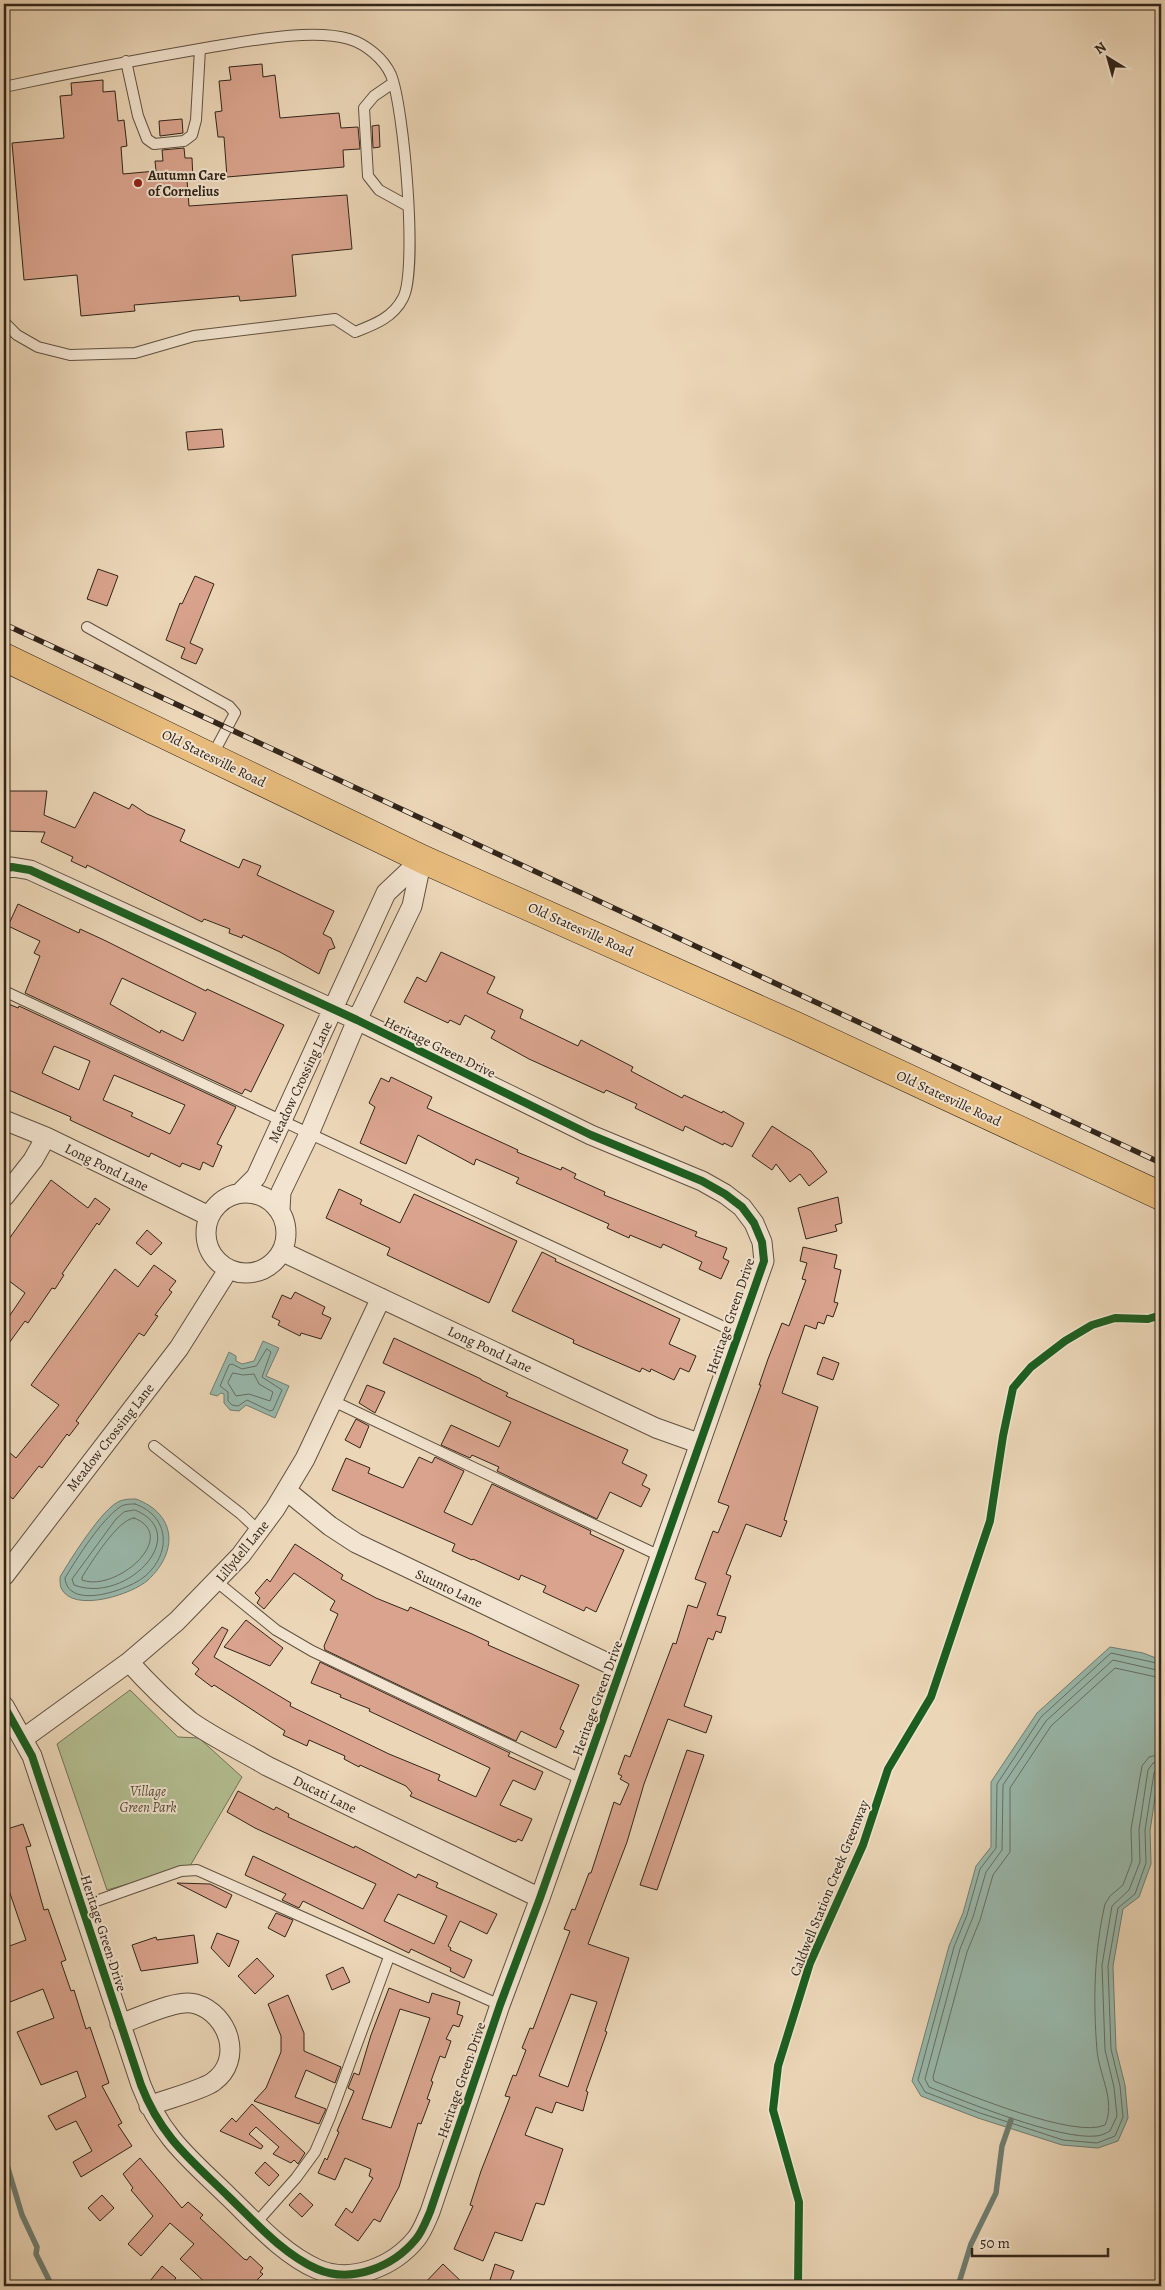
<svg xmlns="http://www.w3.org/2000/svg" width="1165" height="2290" font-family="Alegreya,serif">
  <rect width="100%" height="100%" fill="#ebd6b7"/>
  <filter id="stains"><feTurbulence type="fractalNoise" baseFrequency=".004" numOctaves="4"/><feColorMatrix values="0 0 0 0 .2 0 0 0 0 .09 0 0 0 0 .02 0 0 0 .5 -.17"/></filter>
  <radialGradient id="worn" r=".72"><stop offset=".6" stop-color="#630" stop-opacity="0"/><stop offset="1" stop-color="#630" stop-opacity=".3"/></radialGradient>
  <path fill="#b3be91" stroke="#727256" d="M 130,1690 L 178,1737 L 199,1738 L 242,1777 L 190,1866 L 107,1890 L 57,1744 Z"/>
  <path fill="#99b9ac" stroke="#707e72" d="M 263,1341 L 279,1348 L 266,1376 L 289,1386 L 275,1418 L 246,1405 L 239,1411 L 230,1410 L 224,1403 L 224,1394 L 221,1393 L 217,1396 L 210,1394 L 229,1352 L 236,1356 L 236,1361 L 242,1364 L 254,1361 Z
    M 136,1499 C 176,1514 179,1551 148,1580 C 133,1594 73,1614 61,1588 C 60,1585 60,1580 60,1577 C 70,1560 103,1507 120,1501 C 125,1499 131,1499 136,1499 Z
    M 1110,1647 L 1143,1653 L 1161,1660 L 1161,1757 L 1150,1831 L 1151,1864 L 1139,1897 L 1123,1909 L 1113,1966 L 1116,2049 L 1125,2085 L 1128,2118 L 1118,2141 L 1098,2148 L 1062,2145 L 978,2118 L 921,2096 L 912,2081 L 949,1946 L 963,1913 L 976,1866 L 991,1847 L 991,1782 L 1037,1713 Z"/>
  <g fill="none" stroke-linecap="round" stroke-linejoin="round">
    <path stroke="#666f63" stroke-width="1" d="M 267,1349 L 271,1352 L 262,1377 L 282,1390 L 273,1410 L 270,1411 L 247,1400 L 238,1406 L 232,1405 L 228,1401 L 228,1392 L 220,1386 L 229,1365 L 232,1364 L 242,1369 L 256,1366 Z
      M 233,1373 L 243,1375 L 254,1374 L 259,1384 L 273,1392 L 270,1401 L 249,1394 L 236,1396 L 228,1383 Z
      M 135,1504 C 170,1516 172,1554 144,1577 C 128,1590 68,1611 65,1578 C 77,1558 101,1520 120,1507 C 124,1504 130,1504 135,1504 Z
      M 135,1510 C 194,1534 126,1605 74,1585 L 72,1579 L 116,1519 L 124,1512 Z
      M 134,1518 C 181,1536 116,1593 82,1580 L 82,1577 C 91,1563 118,1519 134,1518 Z
      M 1161,1664 L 1111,1653 L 1041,1717 L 997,1784 L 996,1848 L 980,1869 L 967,1915 L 954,1947 L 918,2080 L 925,2092 L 980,2113 L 1063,2140 L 1097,2143 L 1115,2136 L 1123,2117 L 1120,2086 L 1111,2049 L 1108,1966 L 1118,1908 L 1135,1894 L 1146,1863 L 1145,1830 L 1154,1773 L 1157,1769 L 1161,1768
      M 1161,1671 L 1113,1660 L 1046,1721 L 1003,1785 L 1002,1850 L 986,1872 L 973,1917 L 960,1949 L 925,2079 L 929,2087 C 966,2102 1059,2140 1096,2136 C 1101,2136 1106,2133 1110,2131 L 1117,2116 L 1114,2087 L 1105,2050 L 1102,1965 L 1112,1906 L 1129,1890 L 1140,1862 L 1139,1830 L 1148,1770 L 1153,1763 L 1161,1761
      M 1161,1678 L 1115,1668 L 1051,1726 L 1010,1788 L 1010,1852 L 993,1875 L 980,1920 L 967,1952 L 933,2077 L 934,2081 C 967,2094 1075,2139 1105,2125 C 1116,2101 1099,2075 1097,2050 C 1093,2001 1094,1952 1105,1904 L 1110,1896 L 1123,1885 L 1132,1861 L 1131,1829 L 1142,1766 L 1149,1757 L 1161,1754"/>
    <path stroke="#707e72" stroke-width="5.5" d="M 4,2155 L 22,2215 L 37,2247 L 36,2254 L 52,2286
      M 958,2286 L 971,2244 L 996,2193 L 1002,2146 L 1011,2120"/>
  </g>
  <path fill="#d9a38d" stroke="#32251a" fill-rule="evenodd" d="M 262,64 L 263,77 L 275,75 L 280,118 L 339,113 L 341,128 L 358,127 L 360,149 L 343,150 L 344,167 L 227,177 L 224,137 L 218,137 L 215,112 L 222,111 L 219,81 L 231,80 L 229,67 Z
    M 103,80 L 103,92 L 115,91 L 118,121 L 124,120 L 127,146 L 121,147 L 123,174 L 156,171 L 155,161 L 163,161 L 162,150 L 184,148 L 185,158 L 192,158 L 193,180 L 187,180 L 189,206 L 347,195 L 352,249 L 292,255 L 296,296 L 240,301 L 239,296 L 134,305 L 135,311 L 81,316 L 77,275 L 24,280 L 12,143 L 64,138 L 60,96 L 72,95 L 71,83 Z
    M 182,119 L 183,133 L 160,136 L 159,121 Z
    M 379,125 L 380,147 L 373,148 L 372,126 Z
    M 222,429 L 224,447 L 188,450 L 186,432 Z
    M 98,569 L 118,576 L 107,606 L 87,599 Z
    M 195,576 L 214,584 L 190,643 L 203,649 L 196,664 L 181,658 L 185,648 L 166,640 L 180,603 L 182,604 Z
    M 4,791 L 47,791 L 44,815 L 75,828 L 94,792 L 129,809 L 132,804 L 147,814 L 185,830 L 180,841 L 239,868 L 243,859 L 261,866 L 257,875 L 334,911 L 323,934 L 331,938 L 335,948 L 329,950 L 319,974 L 280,952 L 243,935 L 242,938 L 229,933 L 230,929 L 204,919 L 202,922 L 87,865 L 86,868 L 71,861 L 73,857 L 41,842 L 45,832 L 4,831 Z
    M 18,904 L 79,933 L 80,929 L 104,940 L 206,991 L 207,989 L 284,1025 L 251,1092 L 245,1089 L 242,1094 L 25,993 L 40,956 L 34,953 L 40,941 L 8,926 ZM 122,978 L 196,1013 L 183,1041 L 161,1030 L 160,1033 L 110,1004 Z
    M 441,952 L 495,977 L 487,993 L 523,1010 L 520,1018 L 578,1046 L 581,1040 L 633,1067 L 631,1071 L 682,1098 L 684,1095 L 722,1113 L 723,1111 L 744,1123 L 732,1147 L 724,1143 L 723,1145 L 685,1126 L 683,1131 L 635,1108 L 637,1104 L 606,1090 L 604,1093 L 529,1059 L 491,1038 L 495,1031 L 465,1015 L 460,1025 L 450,1020 L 448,1023 L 404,1002 L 417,977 L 426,982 Z
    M 4,1002 L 18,1008 L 19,1006 L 236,1107 L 217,1144 L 222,1146 L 213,1167 L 203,1162 L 200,1170 L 182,1163 L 180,1167 L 151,1153 L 149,1157 L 70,1120 L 71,1117 L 4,1088 ZM 54,1046 L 90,1061 L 79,1090 L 42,1073 ZM 114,1075 L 185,1105 L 170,1134 L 131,1116 L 133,1113 L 103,1100 Z
    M 391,1077 L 432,1097 L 427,1108 L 518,1150 L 517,1152 L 561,1170 L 562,1167 L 576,1174 L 574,1178 L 605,1192 L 604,1195 L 697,1232 L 695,1236 L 727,1248 L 723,1258 L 729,1261 L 721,1279 L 699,1269 L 702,1262 L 663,1244 L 661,1248 L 630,1235 L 629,1238 L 607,1228 L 609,1224 L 516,1183 L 519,1178 L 476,1159 L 474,1165 L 418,1135 L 406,1164 L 360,1143 L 375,1107 L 369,1103 L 381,1078 L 389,1082 Z
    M 772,1126 L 811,1151 L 827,1172 L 809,1186 L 800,1174 L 790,1182 L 776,1164 L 772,1170 L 752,1156 Z
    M 51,1180 L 88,1208 L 95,1198 L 110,1209 L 99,1225 L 97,1223 L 62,1274 L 64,1275 L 55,1289 L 52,1288 L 28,1323 L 25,1321 L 4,1350 L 4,1324 L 25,1293 L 4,1277 L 4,1246 Z
    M 339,1189 L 362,1200 L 360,1204 L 400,1223 L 414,1194 L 517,1241 L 489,1303 L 387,1255 L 390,1248 L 326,1218 Z
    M 838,1197 L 842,1223 L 835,1225 L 837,1231 L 806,1239 L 798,1208 Z
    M 147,1230 L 162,1243 L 151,1255 L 136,1243 Z
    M 803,1247 L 837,1255 L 834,1268 L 841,1270 L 834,1302 L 838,1303 L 833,1317 L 827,1315 L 824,1324 L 818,1322 L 816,1329 L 805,1325 L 782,1393 L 818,1407 L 784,1520 L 787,1521 L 781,1537 L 746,1524 L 726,1574 L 731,1576 L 717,1615 L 726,1617 L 721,1633 L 716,1631 L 713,1640 L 708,1638 L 684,1706 L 712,1716 L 706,1733 L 668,1719 L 644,1784 L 627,1842 L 588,1944 L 629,1958 L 605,2031 L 607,2032 L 586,2091 L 588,2092 L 583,2111 L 556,2102 L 552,2113 L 536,2107 L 525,2135 L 563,2149 L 544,2205 L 536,2203 L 522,2241 L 495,2232 L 483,2261 L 454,2249 L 473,2206 L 470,2205 L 481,2171 L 510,2097 L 505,2096 L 513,2075 L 516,2076 L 526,2050 L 522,2048 L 530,2028 L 533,2029 L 570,1931 L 564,1929 L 572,1909 L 575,1910 L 589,1873 L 591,1873 L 614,1802 L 620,1805 L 629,1784 L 620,1779 L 622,1776 L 618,1774 L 625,1755 L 630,1757 L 673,1643 L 676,1644 L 688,1605 L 697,1608 L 706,1583 L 695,1579 L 713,1531 L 718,1533 L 729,1506 L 718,1502 L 761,1385 L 759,1385 L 768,1359 L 782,1323 L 789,1326 L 806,1280 L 802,1279 L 807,1263 L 800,1261 ZM 571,1994 L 597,2002 L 568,2087 L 539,2076 Z
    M 542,1252 L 556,1259 L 555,1261 L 680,1319 L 669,1344 L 696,1356 L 689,1372 L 680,1368 L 674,1380 L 651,1369 L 650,1372 L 642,1368 L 640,1372 L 573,1343 L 574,1340 L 512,1311 Z
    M 154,1265 L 176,1281 L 169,1290 L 172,1292 L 155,1315 L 158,1316 L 144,1336 L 139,1333 L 76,1421 L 79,1423 L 69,1436 L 67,1434 L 42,1468 L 39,1466 L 13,1499 L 4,1492 L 4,1448 L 16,1458 L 59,1405 L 31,1385 L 115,1269 L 138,1287 Z
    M 295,1292 L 325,1307 L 322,1314 L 331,1318 L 321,1339 L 301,1333 L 300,1336 L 278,1325 L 280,1321 L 272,1317 L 282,1295 L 291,1299 Z
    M 394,1338 L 481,1379 L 481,1380 L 508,1393 L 506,1396 L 628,1450 L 622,1463 L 647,1475 L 642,1485 L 650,1489 L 641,1507 L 610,1492 L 597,1519 L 497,1471 L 499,1467 L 472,1455 L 470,1458 L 441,1445 L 451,1425 L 499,1447 L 511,1422 L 383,1363 Z
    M 823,1357 L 839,1363 L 833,1380 L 817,1374 Z
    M 367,1385 L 385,1392 L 375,1413 L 359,1403 Z
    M 356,1419 L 369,1426 L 360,1448 L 345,1440 Z
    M 419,1457 L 432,1463 L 435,1457 L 464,1471 L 444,1512 L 472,1525 L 492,1484 L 591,1531 L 590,1534 L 624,1550 L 596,1612 L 586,1607 L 584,1611 L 543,1592 L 546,1586 L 521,1575 L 519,1580 L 473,1559 L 472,1560 L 452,1551 L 455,1544 L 332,1490 L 346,1458 L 370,1468 L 368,1473 L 403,1488 Z
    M 295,1544 L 343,1575 L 341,1579 L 376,1598 L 408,1611 L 410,1607 L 472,1634 L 489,1642 L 488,1645 L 579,1685 L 560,1729 L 564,1731 L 556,1748 L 521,1731 L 516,1741 L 325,1650 L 324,1646 L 338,1614 L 330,1610 L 335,1601 L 294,1573 L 264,1609 L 257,1603 L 260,1598 L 255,1593 L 267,1579 L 270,1582 Z
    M 246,1620 L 283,1648 L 270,1666 L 224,1647 Z
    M 222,1627 L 228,1630 L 214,1657 L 291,1703 L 290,1706 L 389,1754 L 440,1775 L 438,1780 L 476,1797 L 490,1768 L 369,1711 L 370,1709 L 340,1697 L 341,1695 L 311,1683 L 320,1662 L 510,1753 L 508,1756 L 543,1772 L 535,1790 L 513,1780 L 500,1805 L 532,1819 L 522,1841 L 518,1839 L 516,1842 L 512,1841 L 410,1796 L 412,1793 L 406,1786 L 360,1765 L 359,1767 L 344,1759 L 345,1756 L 309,1740 L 307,1746 L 283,1735 L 285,1731 L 214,1685 L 212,1687 L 195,1674 L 199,1669 L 192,1663 Z
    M 687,1750 L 704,1755 L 657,1890 L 640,1885 Z
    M 238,1791 L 274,1810 L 276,1807 L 289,1814 L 288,1817 L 354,1848 L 355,1846 L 416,1878 L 418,1874 L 438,1883 L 436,1887 L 497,1914 L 487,1934 L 460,1921 L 448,1946 L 451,1948 L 450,1950 L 472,1960 L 464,1978 L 450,1971 L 451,1968 L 411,1949 L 409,1953 L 303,1901 L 299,1908 L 282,1900 L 286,1894 L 245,1875 L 253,1856 L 363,1909 L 376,1884 L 255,1828 L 227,1812 ZM 398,1894 L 447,1916 L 434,1944 L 384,1921 Z
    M 23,1824 L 31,1846 L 26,1847 L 44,1910 L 48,1909 L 66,1960 L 61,1962 L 71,1991 L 74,1990 L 86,2029 L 90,2027 L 109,2083 L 102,2086 L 122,2123 L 118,2125 L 132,2146 L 81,2177 L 73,2162 L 92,2151 L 76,2121 L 56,2130 L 48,2116 L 86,2097 L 77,2071 L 41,2085 L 17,2032 L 54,2018 L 43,1989 L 10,2002 L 4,1986 L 4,1948 L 26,1940 L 4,1876 L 4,1872 L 9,1870 L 4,1852 L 4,1830 Z
    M 177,1883 L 210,1884 L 232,1895 L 226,1908 Z
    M 276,1913 L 293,1920 L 285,1937 L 268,1928 Z
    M 217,1933 L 239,1941 L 229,1967 L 211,1948 Z
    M 194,1935 L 198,1963 L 141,1971 L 132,1945 L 156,1937 L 157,1940 Z
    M 257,1958 L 274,1976 L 255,1994 L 238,1976 Z
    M 343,1967 L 350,1982 L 332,1990 L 326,1975 Z
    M 389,1988 L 429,2003 L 432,1993 L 460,2002 L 457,2014 L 463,2016 L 459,2027 L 453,2025 L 446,2039 L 451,2041 L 445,2058 L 440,2056 L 431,2081 L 433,2082 L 427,2099 L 430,2100 L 421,2124 L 418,2123 L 399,2187 L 380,2222 L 374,2219 L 358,2241 L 335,2225 L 346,2208 L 352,2213 L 373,2178 L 369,2176 L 371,2169 L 345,2158 L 335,2180 L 318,2173 L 325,2158 L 327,2160 L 339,2132 L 337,2131 L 354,2091 L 348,2088 L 354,2073 L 359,2075 L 371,2035 ZM 400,2009 L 430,2018 L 391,2128 L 362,2119 Z
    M 288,1995 L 304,2033 L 304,2051 L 341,2067 L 335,2083 L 306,2070 L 295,2097 L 326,2109 L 319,2124 L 254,2101 L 266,2088 L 281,2052 L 281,2036 L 268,2004 Z
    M 252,2104 L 305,2153 L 298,2164 L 294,2160 L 291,2163 L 273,2154 L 279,2147 L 256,2127 L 249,2134 L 263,2146 L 261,2149 L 220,2131 L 232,2118 L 236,2122 Z
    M 140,2158 L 182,2208 L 188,2202 L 203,2215 L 200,2218 L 244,2259 L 247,2260 L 250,2256 L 263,2268 L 260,2272 L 263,2274 L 251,2286 L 209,2286 L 180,2259 L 194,2244 L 170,2223 L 141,2256 L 128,2244 L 153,2216 L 131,2190 L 133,2188 L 123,2174 Z
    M 265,2162 L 279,2175 L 269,2186 L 255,2173 Z
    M 300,2193 L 313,2205 L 302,2217 L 289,2205 Z
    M 102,2195 L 114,2208 L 100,2221 L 88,2208 Z
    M 443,2264 L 466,2286 L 422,2286 Z
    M 495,2264 L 514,2271 L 508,2286 L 490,2280 Z
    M 162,2266 L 176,2278 L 169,2286 L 146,2286 Z"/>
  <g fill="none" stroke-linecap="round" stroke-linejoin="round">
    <g stroke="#605141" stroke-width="12">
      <path id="service" d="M 126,61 L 138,116 L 147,139 L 154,144 L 184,141 L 192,135 L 196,120 L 200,49
        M 393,83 L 374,96 L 364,108 L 368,176 L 379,190 L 408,206
        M 4,87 C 73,72 141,59 211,47 C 249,41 312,28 349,39 C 366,44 384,59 391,75 C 404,107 418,270 403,298 C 393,318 373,325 355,332 L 335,319 L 194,336 L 135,353 L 70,355 L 38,347 L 17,335 L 4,322
        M 87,627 L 229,706 L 235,713 L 212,756
        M 4,991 L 739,1334
        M 331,1400 L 660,1556
        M 154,1446 L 241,1514 L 259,1531
        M 217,1582 L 276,1630 L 312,1651 L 581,1779
        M 82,1906 L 181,1871 L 197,1870 L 500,2005
        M 256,2223 L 296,2178 L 315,2152 L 330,2117 L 389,1957"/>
    </g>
    <g stroke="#605141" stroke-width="21">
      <path id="minor" d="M 4,869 L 12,867 L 30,870 L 357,1020 L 591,1135 L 702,1181 L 725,1194 L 742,1207 L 754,1223 L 762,1242 L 764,1261 L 540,1898 L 500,2005 L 430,2212 C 426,2221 422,2232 416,2239 C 393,2267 351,2284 317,2269 C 283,2254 255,2222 229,2197 C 190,2159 161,2137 141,2085 L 32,1756 L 4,1706
        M 4,1120 L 46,1137 L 209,1216
        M206 1233a40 40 0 1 1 80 0a40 40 0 1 1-80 0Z
        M 240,1193 L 256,1177 L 386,893 L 422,859
        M 4,1197 L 33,1160 L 46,1137
        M 280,1210 L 281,1192 L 309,1134 L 357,1020 L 412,906 L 422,859
        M 283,1252 L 656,1428 L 698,1443
        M 287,1491 L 330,1526 L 356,1543 L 620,1669
        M 4,1576 L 179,1348 L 228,1270
        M 129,1662 C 148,1683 168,1703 190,1721 C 214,1738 242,1751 267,1766 L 540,1898
        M 24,1738 L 129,1662 L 177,1621 L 241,1555 L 275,1509 L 305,1459 L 381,1298
        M 120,2024 C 138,2018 178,1998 196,2004 C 229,2014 244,2060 213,2082 C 202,2090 164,2100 149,2106"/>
    </g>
    <g stroke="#32251a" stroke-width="29">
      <path id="primary" d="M 4,657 L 422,859 L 796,1026 L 1161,1196"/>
    </g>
    <use href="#service" stroke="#f2e4d0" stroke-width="10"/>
    <use href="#minor" stroke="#f2e4d0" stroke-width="19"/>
    <use href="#primary" stroke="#e6bb7c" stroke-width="28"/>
    <g stroke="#32251a" stroke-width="5.5">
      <path id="rail" d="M 4,624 L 1161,1163"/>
    </g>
    <use href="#rail" stroke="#f2e4d0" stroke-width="4" stroke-dasharray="11" stroke-linecap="butt"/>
    <g stroke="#f2e4d0" stroke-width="11">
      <path id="cycleway" d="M 4,869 L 12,867 L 30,870 L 357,1020 L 591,1135 L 702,1181 L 725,1194 L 742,1207 L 754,1223 L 762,1242 L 764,1261 L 540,1898 L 500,2005 L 430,2212 C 426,2221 422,2232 416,2239 C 393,2267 351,2284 317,2269 C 283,2254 255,2222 229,2197 C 190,2159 161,2137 141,2085 L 32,1756 L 4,1706
        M 798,2286 L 799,2202 L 773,2110 L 778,2066 L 810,1963 L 863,1845 L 888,1769 L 931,1697 L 990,1521 L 1003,1436 L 1013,1388 L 1031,1367 L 1065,1341 L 1092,1325 L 1115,1318 L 1148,1319 L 1161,1315"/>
    </g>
    <use href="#cycleway" stroke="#1b5e20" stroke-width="8"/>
  </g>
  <circle fill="#8f2418" stroke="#f2e4d0" stroke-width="2" cx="138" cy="183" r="5"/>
  <g text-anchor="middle" stroke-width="4" stroke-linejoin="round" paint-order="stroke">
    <g font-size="14" font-weight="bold" fill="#32251a" stroke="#f2e4d0" text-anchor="start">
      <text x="148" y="180">Autumn Care<tspan x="148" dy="16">of Cornelius</tspan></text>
    </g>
    <g font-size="14" fill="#32251a" stroke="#f2e4d0">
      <text transform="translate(214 758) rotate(26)" y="5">Old Statesville Road</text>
      <text transform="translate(581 929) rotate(24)" y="5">Old Statesville Road</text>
      <text transform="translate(440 1047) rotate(26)" y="5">Heritage Green Drive</text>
      <text transform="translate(300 1082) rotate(-65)" y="5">Meadow Crossing Lane</text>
      <text transform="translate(949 1098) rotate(25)" y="5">Old Statesville Road</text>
      <text transform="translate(107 1167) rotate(26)" y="5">Long Pond Lane</text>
      <text transform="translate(730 1316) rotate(-71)" y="5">Heritage Green Drive</text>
      <text transform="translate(490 1349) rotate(25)" y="5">Long Pond Lane</text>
      <text transform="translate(110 1437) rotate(-52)" y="5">Meadow Crossing Lane</text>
      <text transform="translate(242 1551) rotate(-51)" y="5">Lillydell Lane</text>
      <text transform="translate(449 1588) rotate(25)" y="5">Suunto Lane</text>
      <text transform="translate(597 1698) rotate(-70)" y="5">Heritage Green Drive</text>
      <text transform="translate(325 1794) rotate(26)" y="5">Ducati Lane</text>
      <text transform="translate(829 1888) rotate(-68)" y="5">Caldwell Station Creek Greenway</text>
      <text transform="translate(104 1933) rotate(72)" y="5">Heritage Green Drive</text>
      <text transform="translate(461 2080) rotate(-71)" y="5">Heritage Green Drive</text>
    </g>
    <g font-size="14" font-style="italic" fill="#524b38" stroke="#f2e4d0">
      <text x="148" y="1796">Village<tspan x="148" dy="16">Green Park</tspan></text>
    </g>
  </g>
  <rect width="1165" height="2290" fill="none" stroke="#ebd6b7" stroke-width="20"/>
  <rect x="5" y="5" width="1155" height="2280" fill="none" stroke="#32251a" stroke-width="2.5"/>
  <rect x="10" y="10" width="1145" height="2270" fill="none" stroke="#32251a"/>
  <g transform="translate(1108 58) rotate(323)" stroke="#f2e4d0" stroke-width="4" paint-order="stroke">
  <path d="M0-4L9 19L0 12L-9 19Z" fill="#32251a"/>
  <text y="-8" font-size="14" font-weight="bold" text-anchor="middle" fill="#32251a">N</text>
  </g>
  <path d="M972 2248v8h136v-8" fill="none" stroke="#32251a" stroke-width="2.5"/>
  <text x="980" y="2248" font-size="15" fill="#32251a" stroke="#f2e4d0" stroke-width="4" paint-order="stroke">50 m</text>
  <rect width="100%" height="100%" filter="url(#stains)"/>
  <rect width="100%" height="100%" fill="url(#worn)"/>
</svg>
